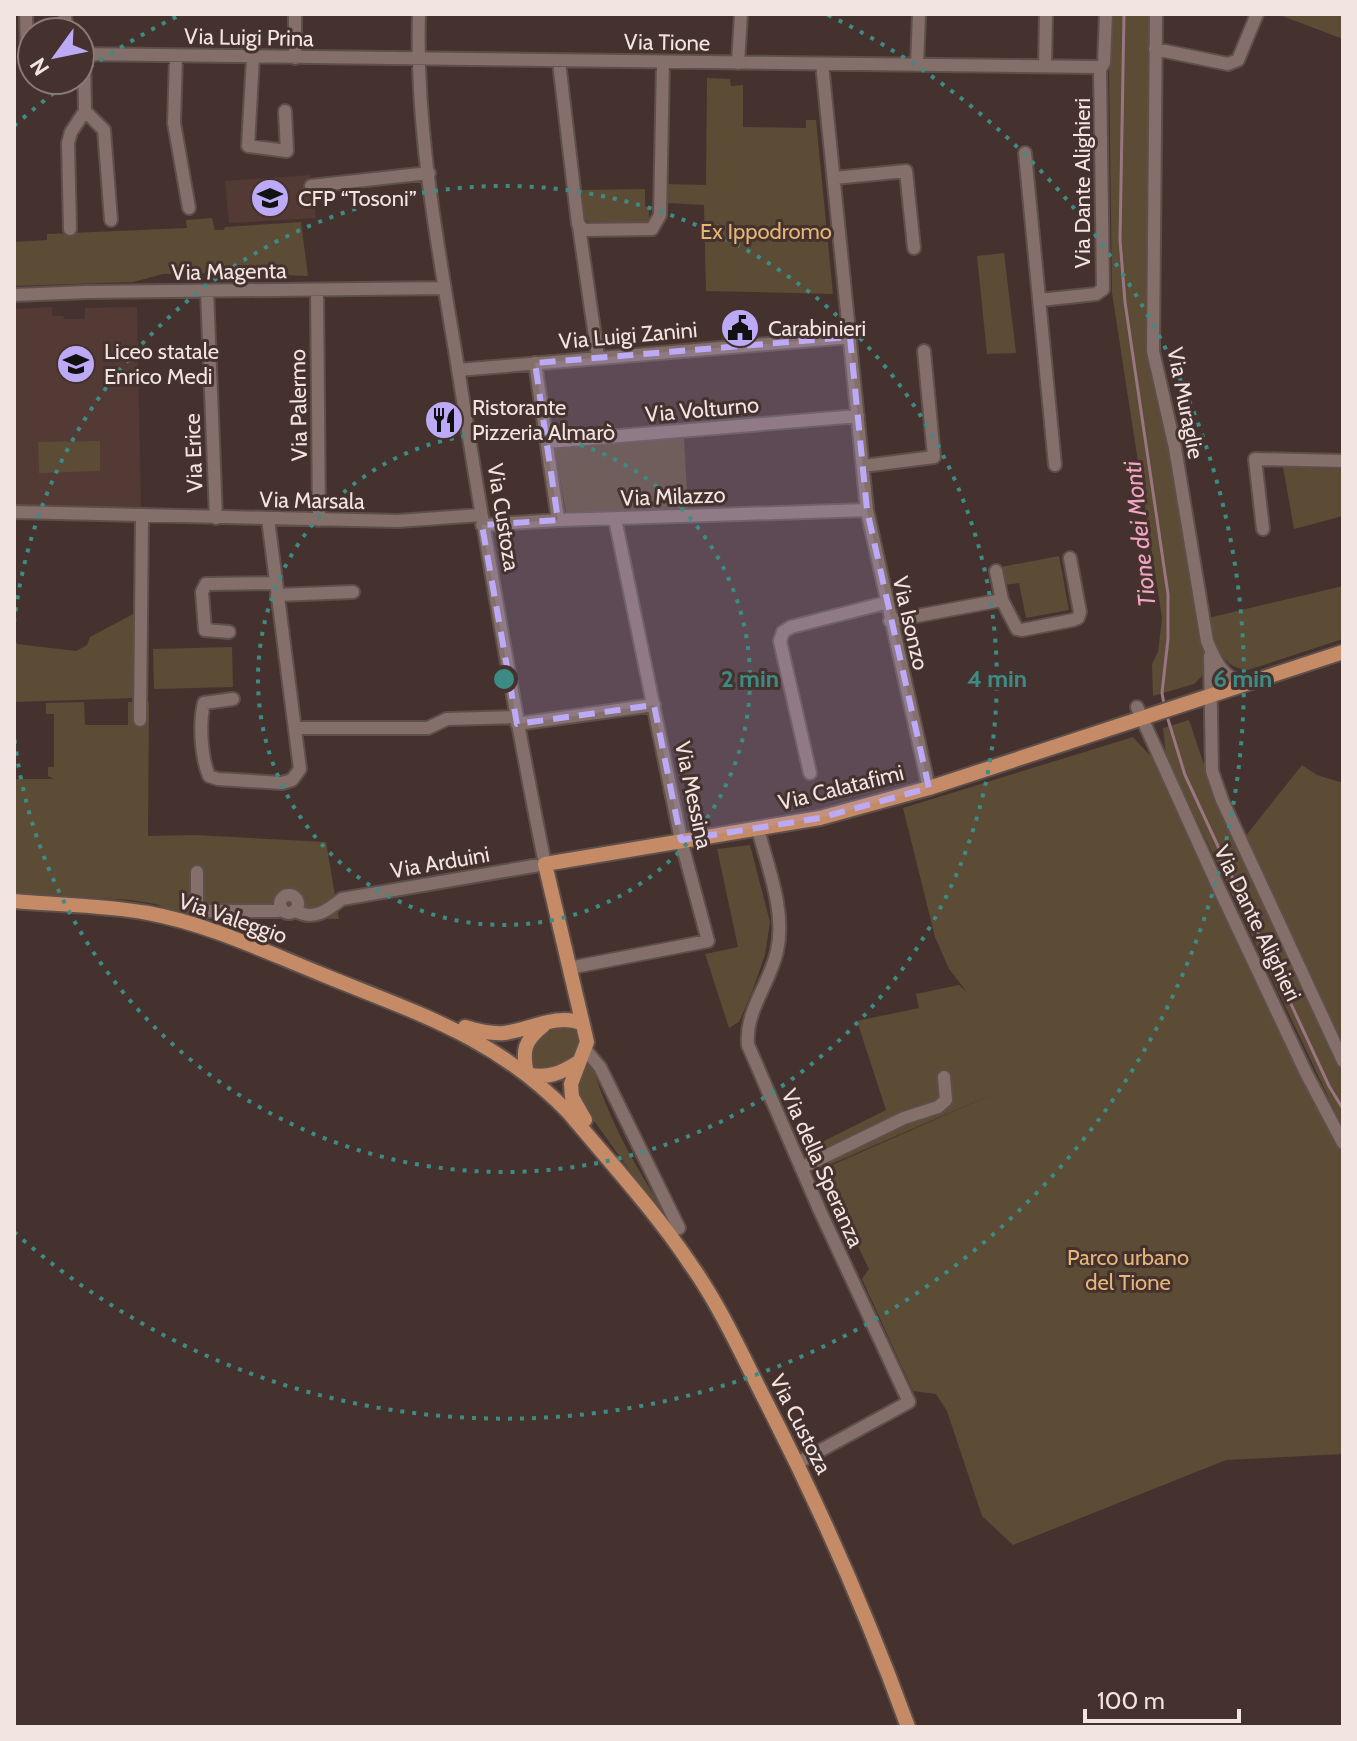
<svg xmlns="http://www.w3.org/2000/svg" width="1357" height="1741" font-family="Cabin,sans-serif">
  <rect width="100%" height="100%" fill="#45322e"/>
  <path fill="#543a34" d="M 310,175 L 316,218 L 229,223 L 225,181 Z
    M 52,307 L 52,316 L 63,316 L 64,319 L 85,319 L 85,308 L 137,307 L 141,512 L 14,508 L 14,309 Z"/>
  <path fill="#5c4b35" d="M 1112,14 L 1151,14 L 1147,329 L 1207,671 L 1194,684 L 1153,696 L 1152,664 L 1158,652 L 1162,618 L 1112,293 L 1109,65 Z
    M 1277,14 L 1343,14 L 1343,39 Z
    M 707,78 L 730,79 L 731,86 L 743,85 L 743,127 L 806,128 L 806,120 L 816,120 L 833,294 L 706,291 L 704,205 L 667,203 L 667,184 L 706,185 Z
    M 645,189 L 645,206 L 649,207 L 649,219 L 644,224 L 592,224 L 585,219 L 581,190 Z
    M 212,218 L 215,230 L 224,230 L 225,227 L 301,222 L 308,276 L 228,273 L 163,274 L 133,282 L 14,286 L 14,242 L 47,240 L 47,234 L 187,228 L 186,220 Z
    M 1004,253 L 1016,353 L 987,354 L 977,256 Z
    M 684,438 L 688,508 L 566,512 L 555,449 Z
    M 100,441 L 100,471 L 39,473 L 38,442 Z
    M 1283,467 L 1343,469 L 1343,516 L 1294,529 Z
    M 1059,556 L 1069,610 L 1026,618 L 1019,583 L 1005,585 L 1001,567 Z
    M 1343,586 L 1343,639 L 1248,670 C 1220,668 1215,642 1208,618 Z
    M 133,614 L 135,698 L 14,702 L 14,635 L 17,644 L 76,651 L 87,645 L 90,637 Z
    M 232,647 L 233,687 L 154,689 L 153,649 Z
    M 84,702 L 85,725 L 128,725 L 128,702 L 149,702 L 148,836 L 195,835 L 326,842 L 339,919 L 192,917 L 155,904 L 131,900 L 14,893 L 14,779 L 54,779 L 48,776 L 48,767 L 54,767 L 54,714 L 46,714 L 46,703 Z
    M 1189,720 L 1215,797 L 1343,1071 L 1343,1128 L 1166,755 L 1163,728 Z
    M 1133,737 L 1155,761 L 1343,1150 L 1343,1454 L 1226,1460 L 1013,1545 L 982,1516 L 947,1411 L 936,1394 L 913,1391 L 862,1279 L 869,1269 L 821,1170 L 1002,1090 L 820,1169 L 810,1148 L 886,1110 L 857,1021 L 919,1008 L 916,994 L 959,985 L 967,992 L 949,969 L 935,937 L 903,808 Z
    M 1302,765 L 1317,775 L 1343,783 L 1343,1042 L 1244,838 Z
    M 750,845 L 770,922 L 765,955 L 752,992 L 739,1022 L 729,1028 L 705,954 L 738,947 L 717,849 Z
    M 561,1028 L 574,1029 L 579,1034 C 582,1056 547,1082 529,1063 C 532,1042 540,1033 561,1028 Z
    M 587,1064 L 593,1068 C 617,1146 662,1209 709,1275 L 705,1276 L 580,1101 L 578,1080 Z"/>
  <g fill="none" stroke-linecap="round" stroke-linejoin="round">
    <path stroke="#9a7682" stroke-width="3" d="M 1124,14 L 1120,240 L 1125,302 L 1168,594 L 1168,639 L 1162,693 L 1164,704
      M 1167,716 L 1185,775 L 1329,1086 L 1343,1109"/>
    <g stroke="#5e4f4b" stroke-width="16">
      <path id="minor" d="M 26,14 L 27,53
        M 65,14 L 66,32
        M 295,14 L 295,58
        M 1156,14 L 1153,351 L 1175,448 L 1207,641 C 1215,661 1223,678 1245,684
        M 1155,49 L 1228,64 L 1238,60 L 1257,14
        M 80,54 L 1097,67 L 1100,69
        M 176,56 L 174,123 L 189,208
        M 253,57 L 248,146 L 287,151 L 285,111
        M 559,62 L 578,224 L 584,230 L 652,229 L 660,215 L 663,62
        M 738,63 L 741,14
        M 822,64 L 867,510 L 929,788
        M 917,65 L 919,14
        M 1045,66 L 1046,14
        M 85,111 L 104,130 L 111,220
        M 1025,153 L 1055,465
        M 834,178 L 906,171 L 914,248
        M 311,186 L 429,173
        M 579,227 L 598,357
        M 70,229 L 68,143 L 71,132 L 85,111 L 84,54
        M 317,290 L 319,520
        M 207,291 L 216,518
        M 14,295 L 87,292 L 444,288
        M 1040,300 L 1096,294 L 1103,289 L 1100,69 L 1104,63 L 1106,14
        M 535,363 L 558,520
        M 458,370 L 850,337
        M 548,442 L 858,416
        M 863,466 L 934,457 L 924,351
        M 14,512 L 398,521 L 480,515
        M 482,525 L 558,520 L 867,510
        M 1263,529 L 1255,459 L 1343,461
        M 996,571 L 1002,600
        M 277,595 L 353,592
        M 890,621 L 1002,600 L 1017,629 L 1022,630 L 1073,620 L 1078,618 L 1080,612 L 1070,558
        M 229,632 L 205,630 L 202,592 L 206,584 L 276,583
        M 1210,656 L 1212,771 L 1222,800 L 1343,1061
        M 233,699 L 204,703 C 199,723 201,757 209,776 L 218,779 L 282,783 L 292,780 L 300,769 L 268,519
        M 1137,707 L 1217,884 L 1306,1073 L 1343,1143
        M 140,720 L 142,515
        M 517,724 L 654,705
        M 295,728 L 428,728 L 447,719 L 515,717
        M 810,773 L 780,641 L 783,632 L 791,627 L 885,603
        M 758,829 C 768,868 786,912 777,951 C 770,984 745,1010 748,1045 L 820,1211 L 909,1402 L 803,1460
        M 197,872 L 197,911 L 278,911 L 282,909
        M280 904a9 9 0 1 1 18 0a9 9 0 1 1-18 0Z
        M 295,910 C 313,922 328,910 342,899 L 545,864 C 512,701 485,539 459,375 C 440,256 415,134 419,14
        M 569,968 L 708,941 L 681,840 L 615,519
        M 585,1049 L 600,1067 L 679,1228
        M 801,1168 L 904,1118 L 938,1107 L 946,1100 L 944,1077"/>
    </g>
    <g stroke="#5e4f4b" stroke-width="18">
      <path id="major" d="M 14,901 C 58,905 104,905 148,913 C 208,924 264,951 321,974 C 416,1013 495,1036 569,1113 C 610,1162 655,1211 691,1265 C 720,1306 741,1353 764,1398 C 819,1505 867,1614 908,1727
        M 465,1027 C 478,1031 490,1034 504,1033 C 529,1030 558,1013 581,1023
        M 527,1074 C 522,1050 524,1041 544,1025
        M 528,1074 C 547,1079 561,1073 577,1063
        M 585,1120 L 572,1097 L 571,1084 L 587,1042 L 545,864 L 820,818 L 929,788 L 1343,652"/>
    </g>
    <use href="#minor" stroke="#846f6a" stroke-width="12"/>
    <use href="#major" stroke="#c48b66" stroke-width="14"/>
  </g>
  <path fill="#bcaaf6" fill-opacity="0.2" stroke="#bcaaf6" stroke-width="6" stroke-dasharray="16 10" stroke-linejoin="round" d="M 850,337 L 867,510 L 929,788 L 820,818 L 681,840 L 654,705 L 517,724 L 482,525 L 558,520 L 535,363 Z"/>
  <g fill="none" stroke="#3c8c85" stroke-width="4" stroke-dasharray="4 8">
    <circle cx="504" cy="679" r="246"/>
    <path d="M14 623A493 493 0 1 1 14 735"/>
    <path d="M14 126A739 739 0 0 1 70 81M80 74A739 739 0 0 1 180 15M828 15A739 739 0 1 1 14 1232"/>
  </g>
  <defs>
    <g id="school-disc" transform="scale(2)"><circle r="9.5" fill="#bcaaf6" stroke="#45322e"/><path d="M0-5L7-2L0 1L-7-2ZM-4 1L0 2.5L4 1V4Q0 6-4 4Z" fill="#111"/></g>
    <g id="civic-disc" transform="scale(2)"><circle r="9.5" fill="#bcaaf6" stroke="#45322e"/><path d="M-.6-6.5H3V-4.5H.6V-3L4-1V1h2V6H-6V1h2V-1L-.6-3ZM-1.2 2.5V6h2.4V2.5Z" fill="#111"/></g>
    <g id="restaurant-disc" transform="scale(2)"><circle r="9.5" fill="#bcaaf6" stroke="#45322e"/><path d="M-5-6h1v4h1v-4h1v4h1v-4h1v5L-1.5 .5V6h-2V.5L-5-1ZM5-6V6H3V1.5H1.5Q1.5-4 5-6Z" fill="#111"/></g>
  </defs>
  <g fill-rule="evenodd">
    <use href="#school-disc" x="270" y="198"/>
    <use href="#civic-disc" x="740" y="328"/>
    <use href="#school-disc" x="76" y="364"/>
    <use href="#restaurant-disc" x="444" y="420"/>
  </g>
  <g text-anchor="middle" stroke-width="6" stroke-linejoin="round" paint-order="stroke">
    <g font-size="22" fill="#f1e4e1" stroke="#45322e">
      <text transform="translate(249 37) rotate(1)" y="8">Via Luigi Prina</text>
      <text transform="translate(667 42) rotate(1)" y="8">Via Tione</text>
      <text transform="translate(1082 183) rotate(-90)" y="8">Via Dante Alighieri</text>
      <text transform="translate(229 271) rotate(-1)" y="8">Via Magenta</text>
      <text transform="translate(628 335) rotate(-5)" y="8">Via Luigi Zanini</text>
      <text transform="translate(1186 403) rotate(79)" y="8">Via Muraglie</text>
      <text transform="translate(298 405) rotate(-91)" y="8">Via Palermo</text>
      <text transform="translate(702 409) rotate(-5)" y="8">Via Volturno</text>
      <text transform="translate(193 453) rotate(-92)" y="8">Via Erice</text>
      <text transform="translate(673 496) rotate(-2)" y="8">Via Milazzo</text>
      <text transform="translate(312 500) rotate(1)" y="8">Via Marsala</text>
      <text transform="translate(504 517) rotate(81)" y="8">Via Custoza</text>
      <text transform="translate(911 623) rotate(77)" y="8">Via Isonzo</text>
      <text transform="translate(841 787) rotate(-14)" y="8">Via Calatafimi</text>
      <text transform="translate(694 795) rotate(78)" y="8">Via Messina</text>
      <text transform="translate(440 862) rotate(-10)" y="8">Via Arduini</text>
      <text transform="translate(233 918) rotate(19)" y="8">Via Valeggio</text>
      <text transform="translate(1258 923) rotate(64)" y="8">Via Dante Alighieri</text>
      <text transform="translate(823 1168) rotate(66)" y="8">Via della Speranza</text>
      <text transform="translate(801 1424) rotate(63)" y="8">Via Custoza</text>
    </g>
    <g font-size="22" fill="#f1e4e1" stroke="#45322e" text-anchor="start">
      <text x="298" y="206">CFP “Tosoni”</text>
      <text x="768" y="336">Carabinieri</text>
      <text x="104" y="359">Liceo statale<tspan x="104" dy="25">Enrico Medi</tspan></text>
      <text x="472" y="415">Ristorante<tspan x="472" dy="25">Pizzeria Almarò</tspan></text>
    </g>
    <g font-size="22" fill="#e4b677" stroke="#45322e">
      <text x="766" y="239">Ex Ippodromo</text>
      <text x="1128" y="1265">Parco urbano<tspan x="1128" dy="25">del Tione</tspan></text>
    </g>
    <g font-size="24" font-style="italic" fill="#f2a5c3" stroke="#45322e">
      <text transform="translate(1140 534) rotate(-96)" y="8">Tione dei Monti</text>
    </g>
  </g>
  <circle cx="504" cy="679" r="12" fill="#3c8c85" stroke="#45322e" stroke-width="4"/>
  <g font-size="24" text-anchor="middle" font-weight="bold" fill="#3c8c85" stroke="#45322e" stroke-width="6" stroke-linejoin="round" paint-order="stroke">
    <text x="750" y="687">2 min</text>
    <text x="997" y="687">4 min</text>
    <text x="1243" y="687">6 min</text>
  </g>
  <rect width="1357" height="1741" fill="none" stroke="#f1e4e1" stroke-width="32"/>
  <g transform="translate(56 56) rotate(237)"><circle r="38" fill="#45322e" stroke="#8a7976" stroke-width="2"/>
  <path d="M0-6L14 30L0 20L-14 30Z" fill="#bcaaf6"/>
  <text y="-12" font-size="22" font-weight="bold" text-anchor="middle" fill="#f1e4e1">N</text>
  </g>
  <path d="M1085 1709v12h154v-12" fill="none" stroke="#f1e4e1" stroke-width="4"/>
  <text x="1097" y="1709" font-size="24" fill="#f1e4e1" stroke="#45322e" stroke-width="6" paint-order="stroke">100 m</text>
</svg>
